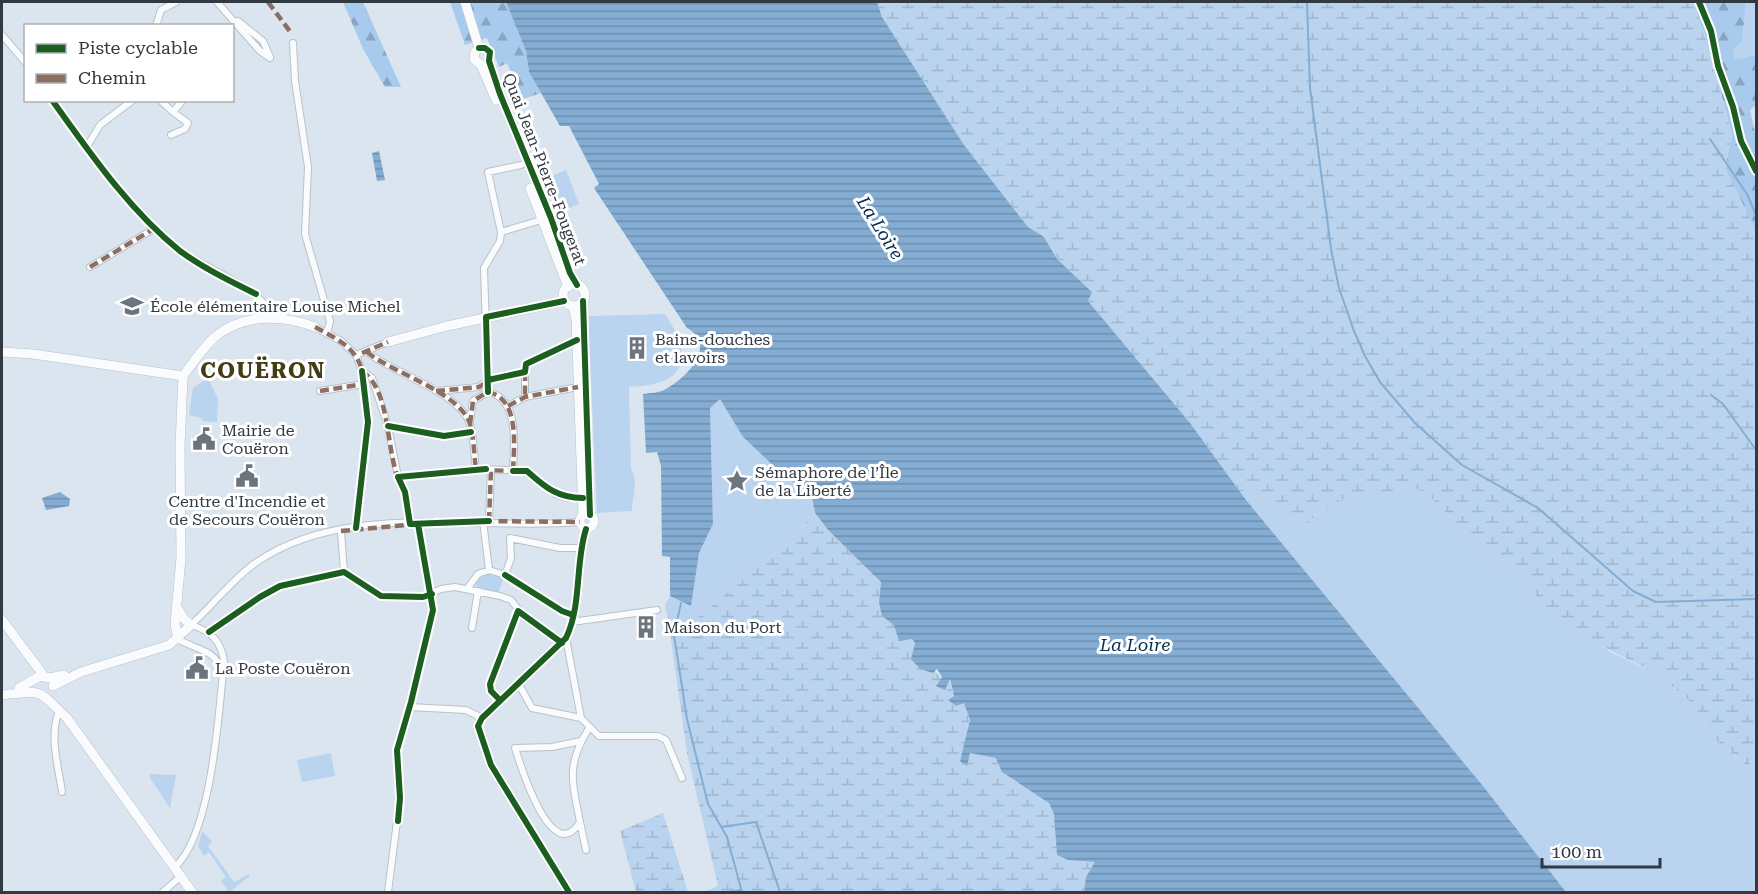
<svg xmlns="http://www.w3.org/2000/svg" width="1758" height="894" font-family="'Roboto Serif',serif">
  <defs>
    <pattern id="forest-firs" width="22" height="20" patternUnits="userSpaceOnUse" patternTransform="scale(1.5)"><rect width="22" height="20" fill="#a8caec"/><path d="M5 1l3.5 6h-7zM16 11l3.5 6h-7z" fill="#89a5c1"/></pattern>
    <pattern id="wetland-marsh" width="20" height="14" patternUnits="userSpaceOnUse" patternTransform="scale(1.5)"><rect width="20" height="14" fill="#bad4ef"/><path d="M1 5h8M5 5V1M11 12h8M15 12V8" fill="none" stroke="#a0b7ce"/></pattern>
    <pattern id="water-rules" width="6" height="5" patternUnits="userSpaceOnUse" patternTransform="scale(1.5)"><rect width="6" height="5" fill="#85add3"/><path d="M0 2.5h6" fill="none" stroke="#6d8ead"/></pattern>
  </defs>
  <rect width="100%" height="100%" fill="#dae5f0"/>
  <path fill="#bad4ef" d="M 1746,2 L 1756,2 L 1756,55 L 1734,59 L 1733,50 L 1742,42 Z
    M 566,170 L 579,204 L 557,213 L 544,179 Z
    M 665,314 C 682,339 696,375 653,384 C 645,386 637,386 629,387 L 631,469 C 639,480 632,497 632,511 L 597,513 L 588,316 Z
    M 208,378 L 218,399 L 217,422 L 203,421 L 201,418 L 189,415 L 193,388 Z
    M 720,398 L 743,437 L 777,469 L 813,497 L 815,513 L 788,542 L 697,618 L 669,625 L 665,605 L 670,596 L 691,606 L 699,553 L 713,524 L 710,408 Z
    M 1409,486 L 1426,493 L 1480,546 L 1519,571 L 1538,599 L 1610,652 L 1659,675 L 1692,703 L 1718,742 L 1747,766 L 1756,757 L 1756,892 L 1566,892 L 1483,786 L 1246,500 L 1250,491 L 1266,505 L 1305,526 L 1322,509 L 1358,493 L 1385,493 Z
    M 484,574 L 504,577 L 498,593 L 476,586 L 475,582 Z
    M 331,753 L 335,776 L 302,782 L 297,760 Z
    M 149,774 L 176,775 L 170,808 L 150,778 Z
    M 202,831 L 212,841 L 208,846 L 234,882 L 249,874 L 250,876 L 229,892 L 221,881 L 226,877 L 209,852 L 204,856 L 198,846 Z"/>
  <path fill="url(#forest-firs)" d="M 343,2 L 363,2 L 401,87 L 385,87 L 363,49 Z
    M 450,2 L 506,2 L 526,51 L 529,72 L 541,93 L 523,99 L 507,63 L 499,67 L 487,38 L 465,45 Z
    M 1693,2 L 1746,2 L 1742,42 L 1733,50 L 1735,59 L 1756,55 L 1756,105 L 1750,110 L 1756,137 L 1756,231 L 1725,168 L 1732,135 L 1708,44 Z"/>
  <path fill="url(#wetland-marsh)" d="M 877,2 L 1693,2 L 1708,44 L 1732,135 L 1725,168 L 1756,231 L 1756,757 L 1747,766 L 1718,742 L 1692,703 L 1659,675 L 1570,630 L 1538,599 L 1519,571 L 1480,546 L 1426,493 L 1409,486 L 1385,493 L 1358,493 L 1322,509 L 1305,526 L 1266,505 L 1250,491 L 1246,500 L 1190,423 L 1088,301 L 1091,291 L 1057,259 L 1044,237 L 1028,227 L 964,145 L 882,17 Z
    M 815,513 L 829,531 L 881,582 L 879,602 L 915,643 L 911,659 C 930,667 940,669 944,690 L 949,678 L 954,697 L 949,699 L 963,702 C 976,719 965,742 960,761 L 970,752 L 996,758 C 1009,789 1033,783 1049,803 C 1059,814 1056,840 1058,855 L 1068,860 L 1096,862 L 1086,877 L 1084,892 L 704,892 L 718,886 L 687,753 L 669,625 L 697,618 L 788,542 Z
    M 663,813 L 688,892 L 636,892 L 620,831 Z"/>
  <path fill="url(#water-rules)" d="M 506,2 L 877,2 L 882,17 L 964,145 L 1028,227 L 1044,237 L 1057,259 L 1092,292 L 1088,301 L 1190,423 L 1246,500 L 1483,786 L 1566,892 L 1084,892 L 1086,877 L 1095,862 L 1068,860 L 1057,855 L 1054,814 L 1049,803 L 1002,772 L 996,758 L 970,753 L 967,766 L 960,761 L 970,720 L 964,703 L 956,706 L 948,700 L 954,696 L 950,679 L 945,690 L 936,686 L 942,677 L 937,669 L 933,673 L 920,669 L 911,659 L 915,643 L 912,639 L 899,641 L 894,625 L 882,616 L 879,602 L 881,582 L 829,531 L 815,513 L 812,497 L 777,469 L 743,437 L 720,399 L 710,408 L 713,524 L 699,553 L 691,606 L 670,596 L 670,557 L 662,556 L 661,466 L 657,452 L 646,453 L 643,394 C 650,393 660,393 666,389 C 687,378 718,345 687,328 L 594,188 L 599,184 L 569,126 L 560,126 L 529,72 L 526,51 Z
    M 379,151 L 385,180 L 377,181 L 372,153 Z
    M 60,492 L 70,499 L 69,506 L 46,510 L 42,498 Z"/>
  <g fill="none" stroke-linecap="round" stroke-linejoin="round">
    <path stroke="#85add3" stroke-width="2" d="M 1307,2 L 1310,88 L 1331,249 L 1339,288 L 1354,331 L 1365,356 L 1380,382 L 1415,423 L 1462,465 L 1538,508 L 1633,591 L 1656,602 L 1756,599
      M 1710,139 L 1747,194 L 1756,215
      M 1711,395 L 1723,404 L 1756,450
      M 681,603 L 674,635 L 687,719 L 708,804 L 727,837 L 742,892
      M 721,827 L 756,822 L 780,892
      M 729,892 L 741,890"/>
    <g stroke="#b9c2ca" stroke-width="8">
      <path id="street" d="M 217,2 L 260,51 L 270,58
        M 238,21 L 263,41 L 270,57
        M 156,26 L 161,10 L 176,2
        M 2,35 L 26,63
        M 293,43 L 295,81 L 308,167 L 305,234 L 330,321 L 327,334
        M 52,100 C 88,150 133,218 184,253 C 207,269 264,290 271,316
        M 160,100 L 173,112 L 183,100
        M 171,135 L 185,129 L 188,123 L 173,112
        M 86,148 L 100,125 L 133,100
        M 501,232 L 541,220
        M 90,267 L 155,228
        M 315,327 L 341,341 L 356,355 L 362,371 L 368,422 L 356,528
        M 367,352 C 392,373 460,392 470,424 C 474,438 474,455 476,470
        M 356,355 L 388,342
        M 362,371 L 372,378 L 388,426 L 398,477 L 405,492 L 410,524
        M 525,372 L 525,397
        M 320,391 L 364,384
        M 436,391 L 479,387 L 488,380 L 525,372 L 526,364 L 577,340
        M 488,392 L 484,268 L 500,241 L 501,232 L 488,172 L 521,165
        M 508,406 L 525,397 L 578,387
        M 470,421 L 473,401 L 488,392 C 520,398 514,446 513,471
        M 388,426 L 444,436 L 471,432
        M 398,477 L 486,469 L 527,471 L 555,494 L 567,498 L 583,498
        M 483,521 L 489,570
        M 489,521 L 491,470
        M 341,531 L 344,572
        M 467,589 L 478,574 L 489,570 L 505,575 L 511,558 L 510,538 L 560,548 L 580,548
        M 572,622 L 657,610
        M 472,628 L 478,591
        M 209,632 L 260,597 L 280,586 L 344,572 L 381,596 L 423,597 L 441,589 L 455,587 L 500,596 L 511,600 L 525,618 L 562,643
        M 566,638 L 581,718 L 599,736 L 658,736 L 666,740 L 682,778
        M 178,639 C 193,649 217,650 221,670
        M 518,683 L 532,708 L 581,718
        M 500,700 L 491,691 L 490,684 L 518,611
        M 410,707 L 466,710 L 482,718
        M 59,711 C 49,736 58,765 62,792
        M 581,741 L 552,747 L 515,748 C 521,767 552,868 580,822 C 572,781 566,765 589,728
        M 580,822 L 586,850
        M 174,868 C 212,835 219,711 224,661 C 221,641 211,631 191,625 C 212,606 231,581 254,564 C 344,500 477,531 580,522
        M 163,892 L 180,877
        M 388,892 L 400,798 L 397,750 L 411,702 L 433,610 L 418,524"/>
    </g>
    <g stroke="#b9c2ca" stroke-width="10">
      <path id="secondary" d="M 465,2 L 479,48
        M 479,48 L 485,48 L 490,52 L 489,61 L 500,94 L 551,218 L 570,273 L 577,285
        M 479,48 L 475,52 L 474,59 L 481,65 L 496,100
        M 530,188 L 568,287
        M563 295a11 11 0 1 1 22 0a11 11 0 1 1-22 0Z
        M 583,301 L 590,515
        M 573,306 L 576,319 L 583,515
        M 388,342 L 447,326 L 564,301
        M 2,352 L 33,354 L 183,376
        M 183,376 C 193,363 203,347 216,336 C 245,313 283,315 315,327
        M580 521a7 7 0 1 1 14 0a7 7 0 1 1-14 0Z
        M 2,620 L 44,676
        M 178,639 L 175,624 L 181,558 L 180,447 L 183,376
        M 53,686 L 81,672 L 169,645 L 191,625 L 184,619 L 177,607
        M 19,688 L 40,676 L 49,678 L 64,675
        M 2,695 C 45,690 36,689 67,718 L 192,892
        M 569,892 L 491,765 L 478,726 L 482,718 L 566,638 C 582,605 575,563 586,529"/>
    </g>
    <use href="#street" stroke="#f9fbfd" stroke-width="6"/>
    <use href="#secondary" stroke="#f9fbfd" stroke-width="9"/>
    <path stroke="#8d6e63" stroke-width="4.5" stroke-dasharray="9 4.5" stroke-linecap="butt" d="M 268,2 L 292,34
      M 90,267 L 155,228
      M 315,327 C 337,339 359,348 363,376
      M 367,352 C 392,373 460,392 470,424 C 474,438 474,455 476,470
      M 362,353 L 388,342
      M 362,371 C 392,391 385,452 400,482
      M 525,372 L 525,397
      M 320,391 L 364,384
      M 436,391 L 479,387 L 490,380
      M 508,406 L 525,397 L 578,387
      M 470,424 L 473,401 L 488,392 C 520,398 514,446 513,471
      M 481,470 L 517,471
      M 485,521 L 580,522
      M 489,521 L 491,470
      M 341,531 L 416,524"/>
    <g stroke="#fff" stroke-width="10">
      <path id="cycleway" d="M 1699,2 L 1711,31 L 1718,66 L 1733,107 L 1741,141 L 1756,171
        M 479,48 L 485,48 L 490,52 L 489,61 L 500,94 L 551,218 L 570,273 L 577,285
        M 52,100 C 90,153 129,210 180,251 C 203,268 230,281 256,294
        M 583,301 L 590,515
        M 488,380 L 525,372 L 526,364 L 577,340
        M 488,392 L 486,317 L 564,301
        M 388,426 L 444,436 L 471,432
        M 486,469 L 398,477 L 405,492 L 410,524 L 489,521
        M 513,471 L 527,471 C 545,487 557,498 583,498
        M 356,528 L 368,422 L 362,371
        M 505,575 L 562,611 L 573,615
        M 209,632 L 260,597 L 280,586 L 344,572 L 381,596 L 423,597 L 432,594
        M 500,700 L 491,691 L 490,684 L 518,611 L 562,643
        M 398,821 L 400,798 L 397,750 L 411,702 L 433,610 L 418,524
        M 569,892 L 491,765 L 478,726 L 482,718 L 566,638 C 582,605 575,563 586,529"/>
    </g>
    <use href="#cycleway" stroke="#1b5e20" stroke-width="6"/>
  </g>
  <defs>
    <g id="school-bare" transform="scale(1.8)"><path d="M0-5L7-2L0 1L-7-2ZM-4 1L0 2.5L4 1V4Q0 6-4 4Z" fill="#6c757e" stroke="#fff" stroke-width="2.5" paint-order="stroke"/></g>
    <g id="building-bare" transform="scale(1.8)"><path d="M-4-6H4V6H1V3H-1V6H-4ZM-2.5-4.3h1.7v1.8h-1.7ZM.8-4.3h1.7v1.8H.8ZM-2.5-1h1.7V.8h-1.7ZM.8-1h1.7V.8H.8Z" fill="#6c757e" stroke="#fff" stroke-width="2.5" paint-order="stroke"/></g>
    <g id="civic-bare" transform="scale(1.8)"><path d="M-.6-6.5H3V-4.5H.6V-3L4-1V1h2V6H-6V1h2V-1L-.6-3ZM-1.2 2.5V6h2.4V2.5Z" fill="#6c757e" stroke="#fff" stroke-width="2.5" paint-order="stroke"/></g>
    <g id="sight-bare" transform="scale(1.8)"><path d="M0-6L1.8-2.2L6-1.7L2.9 1.2L3.7 5.4L0 3.3L-3.7 5.4L-2.9 1.2L-6-1.7L-1.8-2.2Z" fill="#6c757e" stroke="#fff" stroke-width="2.5" paint-order="stroke"/></g>
  </defs>
  <g fill-rule="evenodd">
    <use href="#school-bare" x="132" y="306"/>
    <use href="#building-bare" x="637" y="348"/>
    <use href="#civic-bare" x="204" y="439"/>
    <use href="#civic-bare" x="247" y="476"/>
    <use href="#sight-bare" x="737" y="481"/>
    <use href="#building-bare" x="646" y="627"/>
    <use href="#civic-bare" x="197" y="668"/>
  </g>
  <g text-anchor="middle" stroke-width="6" stroke-linejoin="round" paint-order="stroke">
    <g font-size="16" fill="#313941" stroke="#fff">
      <text transform="translate(545 169) rotate(69)" y="6">Quai Jean-Pierre-Fougerat</text>
    </g>
    <g font-size="16" fill="#313941" stroke="#fff" text-anchor="start">
      <text x="150" y="312">École élémentaire Louise Michel</text>
      <text x="655" y="345">Bains-douches<tspan x="655" dy="18">et lavoirs</tspan></text>
      <text x="222" y="436">Mairie de<tspan x="222" dy="18">Couëron</tspan></text>
      <text x="755" y="478">Sémaphore de l’Île<tspan x="755" dy="18">de la Liberté</tspan></text>
      <text x="247" y="507" text-anchor="middle">Centre d'Incendie et<tspan x="247" dy="18">de Secours Couëron</tspan></text>
      <text x="664" y="633">Maison du Port</text>
      <text x="215" y="674">La Poste Couëron</text>
    </g>
    <g font-size="18" font-style="italic" fill="#042d4e" stroke="#fff">
      <text transform="translate(880 228) rotate(58)" y="6">La Loire</text>
      <text x="1135" y="651">La Loire</text>
    </g>
    <g font-size="22" font-weight="bold" letter-spacing="1.5" fill="#443c12" stroke="#fff">
      <text x="263" y="378">COUËRON</text>
    </g>
  </g>
  <rect width="1758" height="894" fill="none" stroke="#313941" stroke-width="6"/>
  <rect x="24" y="24" width="210" height="78" fill="#ffffff" stroke="#adb0b3" stroke-width="1.5"/>
  <rect x="36" y="44" width="30" height="9" fill="#1b5e20" stroke="#adb0b3" stroke-width="1.5"/>
  <text x="78" y="54" font-size="18" fill="#313941">Piste cyclable</text>
  <rect x="36" y="74" width="30" height="9" fill="#8d6e63" stroke="#adb0b3" stroke-width="1.5"/>
  <text x="78" y="84" font-size="18" fill="#313941">Chemin</text>
  <path d="M1542 858v9h118v-9" fill="none" stroke="#313941" stroke-width="3"/>
  <text x="1551" y="858" font-size="18" fill="#313941" stroke="#ffffff" stroke-width="4.5" paint-order="stroke">100 m</text>
</svg>
